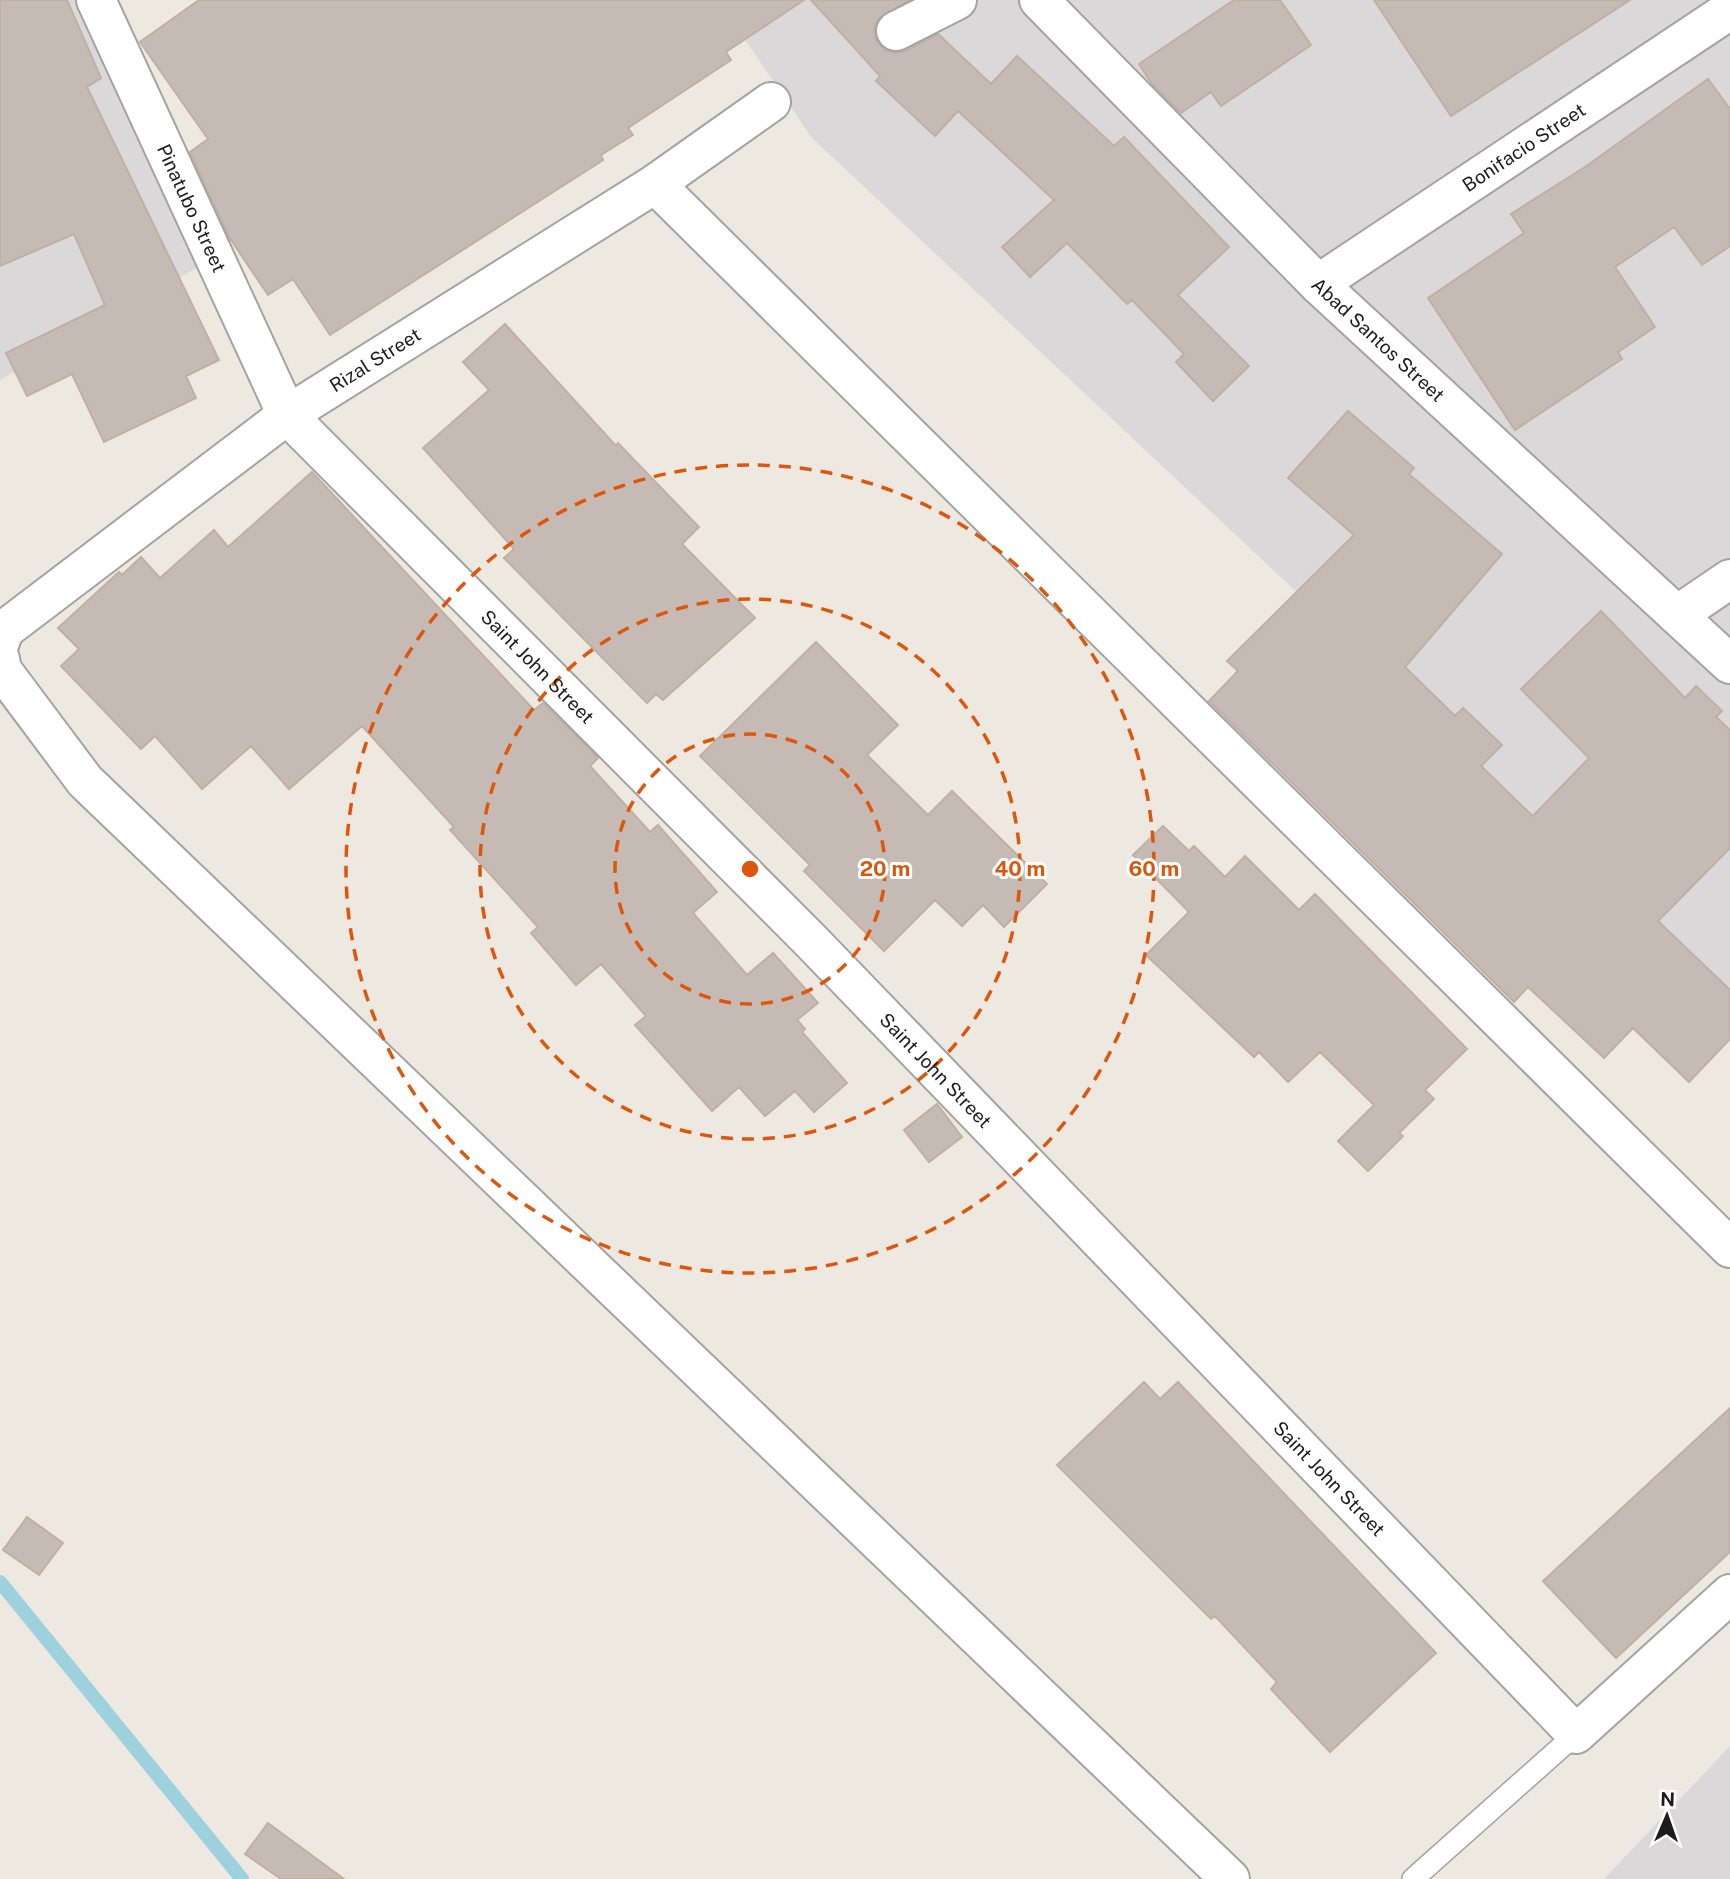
<svg xmlns="http://www.w3.org/2000/svg" width="1730" height="1879" font-family="'Public Sans',sans-serif">
  <rect width="100%" height="100%" fill="#eee9e0"/>
  <path fill="#dad8d8" d="M 0,0 L 103,0 L 219,255 L 0,380 Z
    M 718,0 L 1730,0 L 1730,998 L 812,138 Z
    M 1730,1746 L 1730,1879 L 1604,1879 Z"/>
  <g fill="none" stroke-linecap="round" stroke-linejoin="round">
    <path stroke="#9ed1de" stroke-width="14" d="M 0,1582 L 242,1879"/>
  </g>
  <path fill="#c6bbb4" stroke="#c0afa2" stroke-width="2" d="M 0,0 L 67,0 L 101,78 L 87,87 L 219,360 L 186,376 L 196,398 L 104,442 L 72,374 L 27,396 L 6,353 L 105,305 L 74,234 L 0,266 Z
    M 199,0 L 804,0 L 726,52 L 731,60 L 628,128 L 633,135 L 601,155 L 603,160 L 330,335 L 293,279 L 268,295 L 229,237 L 190,152 L 208,139 L 140,42 Z
    M 811,0 L 909,0 L 877,20 L 874,29 L 876,40 L 885,50 L 896,53 L 905,51 L 938,34 L 991,84 L 1017,56 L 1114,146 L 1124,137 L 1229,247 L 1178,295 L 1249,366 L 1213,401 L 1176,362 L 1184,354 L 1132,300 L 1127,304 L 1067,243 L 1030,277 L 1002,247 L 1054,200 L 958,111 L 935,136 L 876,81 L 880,76 Z
    M 1234,0 L 1280,0 L 1311,45 L 1221,106 L 1211,92 L 1181,113 L 1152,84 L 1139,64 Z
    M 1374,0 L 1630,0 L 1451,116 Z
    M 1708,79 L 1730,109 L 1730,246 L 1702,265 L 1674,227 L 1615,267 L 1655,327 L 1618,352 L 1622,359 L 1515,430 L 1428,298 L 1524,233 L 1511,214 L 1585,167 Z
    M 505,324 L 616,446 L 618,443 L 699,527 L 682,544 L 755,618 L 663,700 L 656,694 L 647,703 L 504,558 L 514,549 L 423,448 L 489,390 L 463,362 Z
    M 1348,411 L 1414,468 L 1409,474 L 1502,554 L 1405,667 L 1455,716 L 1463,708 L 1502,745 L 1481,766 L 1533,816 L 1589,758 L 1521,689 L 1601,611 L 1685,698 L 1696,686 L 1722,711 L 1716,717 L 1730,730 L 1730,848 L 1658,921 L 1730,990 L 1730,1039 L 1689,1082 L 1633,1028 L 1604,1058 L 1528,987 L 1514,1002 L 1209,701 L 1238,671 L 1227,661 L 1354,535 L 1288,478 Z
    M 312,472 L 534,710 L 543,703 L 598,758 L 590,766 L 650,832 L 658,825 L 717,892 L 693,913 L 747,975 L 773,953 L 818,1003 L 797,1020 L 805,1029 L 802,1032 L 847,1083 L 814,1112 L 795,1091 L 765,1116 L 739,1087 L 712,1111 L 635,1025 L 646,1016 L 601,964 L 576,985 L 531,933 L 538,927 L 450,830 L 454,827 L 362,726 L 289,789 L 251,746 L 202,789 L 155,736 L 141,749 L 61,666 L 79,649 L 58,628 L 119,572 L 122,575 L 141,557 L 160,578 L 214,530 L 228,547 Z
    M 816,642 L 898,725 L 867,755 L 928,815 L 952,791 L 1047,884 L 1004,927 L 983,905 L 962,926 L 935,900 L 884,951 L 804,871 L 810,865 L 700,756 Z
    M 1163,826 L 1189,851 L 1194,846 L 1225,877 L 1245,856 L 1299,910 L 1315,894 L 1467,1049 L 1425,1090 L 1434,1099 L 1399,1133 L 1403,1136 L 1368,1171 L 1338,1141 L 1374,1105 L 1320,1052 L 1288,1082 L 1259,1052 L 1254,1057 L 1146,955 L 1189,912 L 1133,855 Z
    M 937,1104 L 962,1137 L 929,1162 L 904,1130 Z
    M 1144,1382 L 1160,1399 L 1178,1382 L 1436,1653 L 1330,1752 L 1271,1689 L 1277,1682 L 1215,1616 L 1211,1619 L 1057,1465 Z
    M 1730,1408 L 1730,1552 L 1616,1658 L 1543,1581 Z
    M 27,1517 L 63,1543 L 39,1575 L 3,1550 Z
    M 268,1823 L 344,1879 L 281,1879 L 245,1854 Z"/>
  <g fill="none" stroke-linecap="round" stroke-linejoin="round">
    <g stroke="#a3a3a3" stroke-width="24">
      <path id="service" d="M 1413,1879 L 1576,1734"/>
    </g>
    <g stroke="#a3a3a3" stroke-width="42">
      <g id="minor">
        <path id="s1" d="M 96,0 L 287,415 L 812,942 L 1576,1734 L 1730,1594"/>
        <path id="s2" d="M 1039,0 L 1318,284 L 1730,664"/>
        <path d="M 896,31 L 957,0"/>
        <path d="M 655,184 L 1730,1248"/>
        <path id="s3" d="M 1318,284 L 1730,10"/>
        <path d="M 1677,615 L 1730,579"/>
        <path id="s4" d="M 0,642 L 4,630 L 287,415 L 655,184 L 771,102"/>
        <path d="M 0,659 L 2,670 L 85,781 L 1230,1879"/>
      </g>
    </g>
    <use href="#service" stroke="#fff" stroke-width="21"/>
    <use href="#minor" stroke="#fff" stroke-width="38"/>
  </g>
  <g fill="none" stroke="#de560d" stroke-width="3.5" stroke-dasharray="12 9">
    <circle cx="750" cy="869" r="135"/>
    <circle cx="750" cy="869" r="270"/>
    <circle cx="750" cy="869" r="404"/>
  </g>
  <g text-anchor="middle" stroke-width="6" stroke-linejoin="round" paint-order="stroke">
    <g font-size="19" fill="#1c1c1c" stroke="#fff">
      <text dy="7" stroke="none"><textPath href="#s3" startOffset="247">Bonifacio Street</textPath></text>
      <text dy="7" stroke="none"><textPath href="#s1" startOffset="229">Pinatubo Street</textPath></text>
      <text dy="7" stroke="none"><textPath href="#s2" startOffset="480">Abad Santos Street</textPath></text>
      <text dy="7" stroke="none"><textPath href="#s4" startOffset="472">Rizal Street</textPath></text>
      <text dy="7" stroke="none"><textPath href="#s1" startOffset="812">Saint John Street</textPath></text>
      <text dy="7" stroke="none"><textPath href="#s1" startOffset="1379">Saint John Street</textPath></text>
      <text dy="7" stroke="none"><textPath href="#s1" startOffset="1946">Saint John Street</textPath></text>
    </g>
  </g>
  <circle cx="750" cy="869" r="10" fill="#de560d" stroke="#fff" stroke-width="3.5"/>
  <g font-size="21" text-anchor="middle" font-weight="bold" fill="#de560d" stroke="#fff" stroke-width="6" stroke-linejoin="round" paint-order="stroke">
    <text x="885" y="876">20 m</text>
    <text x="1020" y="876">40 m</text>
    <text x="1154" y="876">60 m</text>
  </g>
  <g transform="translate(1667 1816) rotate(2)" stroke="#ffffff" stroke-width="5" paint-order="stroke">
  <path d="M0-5L12 26L0 18L-12 26Z" fill="#1c1c1c"/>
  <text y="-10" font-size="19" font-weight="bold" text-anchor="middle" fill="#1c1c1c">N</text>
  </g>
</svg>
